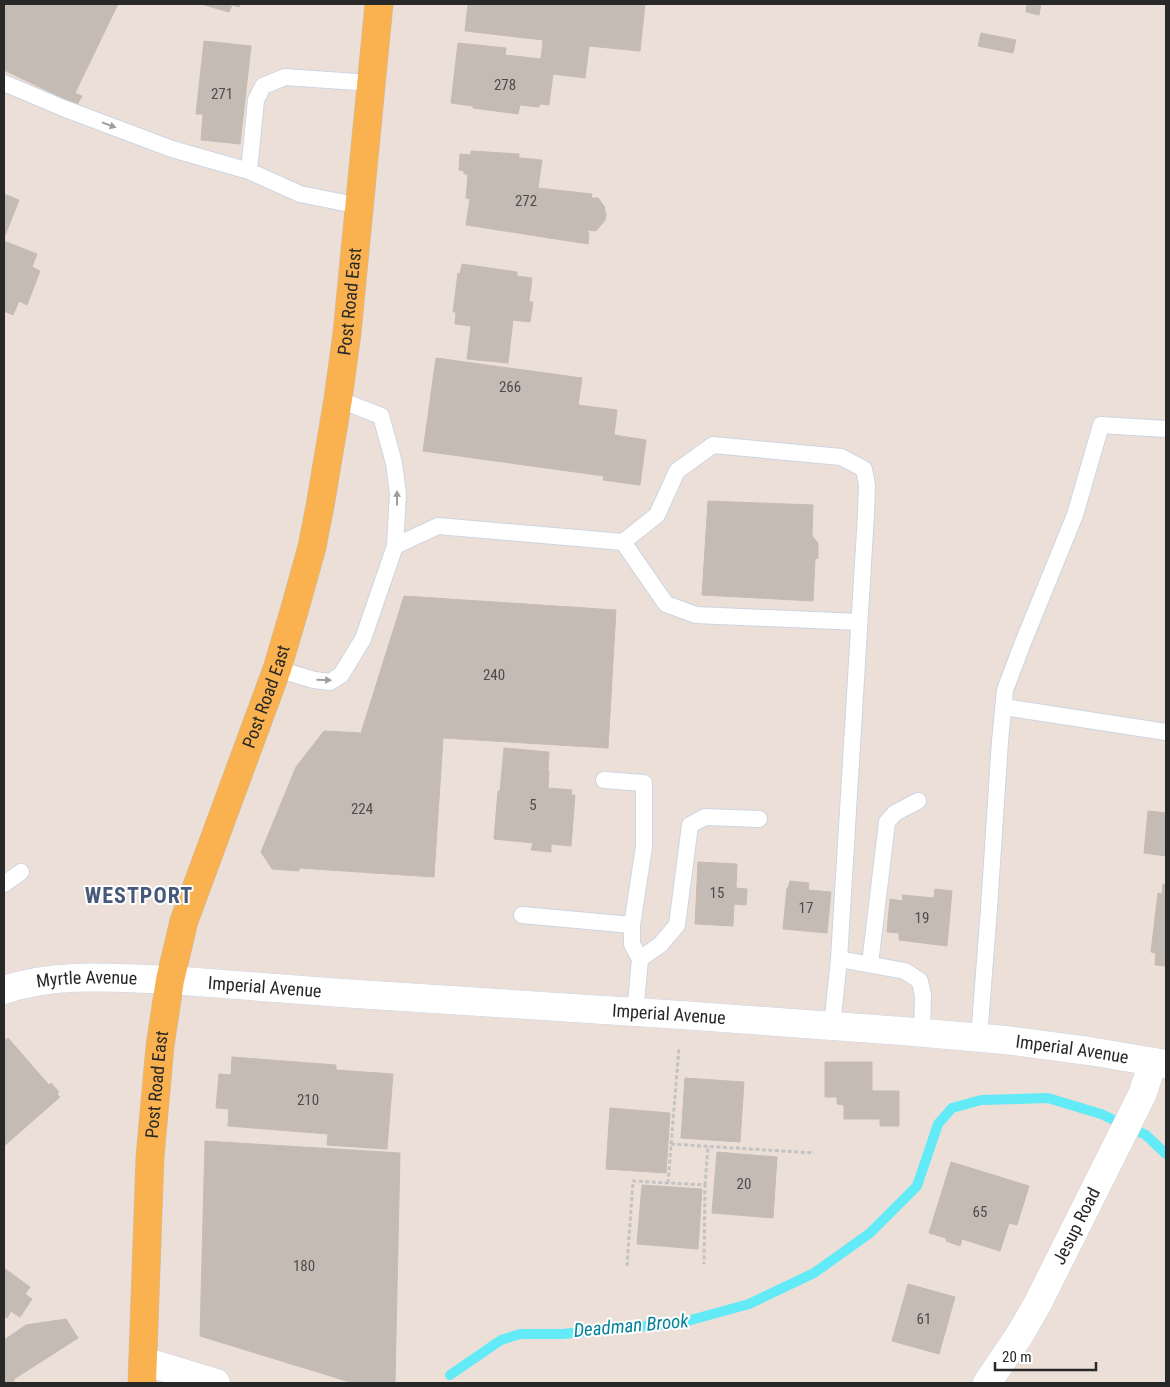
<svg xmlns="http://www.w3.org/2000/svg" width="1170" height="1387" font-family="'Roboto Condensed',sans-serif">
  <rect width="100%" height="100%" fill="#ecdfd8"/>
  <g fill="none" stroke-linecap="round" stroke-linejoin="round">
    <path stroke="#62eaf6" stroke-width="10" d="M 450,1375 L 501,1340 L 520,1334 L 562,1334 L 680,1323 L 749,1304 L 814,1273 L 870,1233 L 917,1186 L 938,1124 L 952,1108 L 981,1100 L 1048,1098 L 1101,1114 L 1146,1135 L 1166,1154"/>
  </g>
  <path fill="#c3bbb4" stroke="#c7bbb2" d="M 4,4 L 118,4 L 75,93 L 82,96 L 77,105 L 4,70 Z
    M 201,4 L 240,4 L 239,7 L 232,5 L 229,12 Z
    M 468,4 L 645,4 L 640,51 L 589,46 L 585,78 L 553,74 L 549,105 L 540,104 L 539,107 L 520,105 L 518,114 L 473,108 L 473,106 L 451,103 L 458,43 L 506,48 L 505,55 L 541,59 L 543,40 L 465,31 Z
    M 1027,4 L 1041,4 L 1039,15 L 1026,12 Z
    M 981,33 L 1016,40 L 1013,53 L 978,46 Z
    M 204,41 L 251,46 L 240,144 L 201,140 L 203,114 L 196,114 Z
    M 471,151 L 519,154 L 519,158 L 542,160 L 538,188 L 592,194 L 591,198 L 598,198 L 604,206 L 606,215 L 605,220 L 596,231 L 588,230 L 588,233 L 589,233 L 588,244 L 466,225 L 470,199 L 466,198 L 468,174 L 464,174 L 464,171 L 459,170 L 460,154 L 471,155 Z
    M 4,194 L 19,200 L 4,238 Z
    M 4,241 L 37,254 L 32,267 L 40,271 L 27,305 L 19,301 L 13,315 L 4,311 Z
    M 462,264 L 517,272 L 517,276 L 532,278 L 529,302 L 533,302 L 530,322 L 513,320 L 508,363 L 467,359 L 471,326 L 455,324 L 456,312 L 453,312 L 458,273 L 460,274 Z
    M 436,358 L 582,378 L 578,405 L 617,410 L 614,435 L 646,440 L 640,485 L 603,480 L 604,476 L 423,451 Z
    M 708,501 L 813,505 L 812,536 L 818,543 L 818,558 L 815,559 L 813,601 L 702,595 Z
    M 404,596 L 616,610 L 608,748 L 443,738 L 434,877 L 299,868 L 299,871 L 272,869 L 261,852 L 296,767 L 324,731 L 361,733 Z
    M 504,748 L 549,752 L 548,771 L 549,771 L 548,788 L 572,790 L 571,795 L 575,795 L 571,846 L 551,844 L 551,852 L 531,850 L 533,843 L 494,839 L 498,791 L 500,791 Z
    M 1148,811 L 1166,813 L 1166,856 L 1144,853 Z
    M 698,862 L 737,864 L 736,888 L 747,889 L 746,905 L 734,904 L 733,926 L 695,924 Z
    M 790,881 L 809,883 L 808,890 L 831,892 L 827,933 L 783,929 L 787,888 L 788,888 Z
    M 1163,884 L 1166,884 L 1166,966 L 1155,965 L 1156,953 L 1151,952 L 1158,893 L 1162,894 Z
    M 935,889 L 952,891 L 947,946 L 899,940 L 899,933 L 887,932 L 890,899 L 903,901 L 902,895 L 934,898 Z
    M 8,1038 L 49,1085 L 51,1083 L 59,1092 L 57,1094 L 60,1097 L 4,1146 L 4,1041 Z
    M 232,1057 L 336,1065 L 336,1070 L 393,1074 L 387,1149 L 327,1145 L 328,1134 L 228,1126 L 229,1109 L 216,1108 L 219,1074 L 231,1075 Z
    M 825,1062 L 872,1062 L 872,1091 L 899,1091 L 899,1126 L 880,1126 L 880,1119 L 844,1119 L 844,1105 L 837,1104 L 837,1097 L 825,1097 Z
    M 685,1078 L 744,1082 L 740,1142 L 681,1138 Z
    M 610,1108 L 670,1113 L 666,1173 L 606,1169 Z
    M 205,1141 L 400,1153 L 395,1383 L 353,1383 L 200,1336 Z
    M 717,1152 L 777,1157 L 773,1218 L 712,1213 Z
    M 951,1162 L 1029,1186 L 1017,1225 L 1009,1223 L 1000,1251 L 962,1239 L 960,1246 L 946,1241 L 946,1238 L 929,1233 Z
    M 642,1185 L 702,1189 L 698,1249 L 637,1244 Z
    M 4,1268 L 30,1287 L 25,1294 L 32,1299 L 20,1317 L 11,1311 L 7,1318 L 4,1316 Z
    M 908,1284 L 955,1297 L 939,1354 L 892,1341 Z
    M 66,1319 L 78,1338 L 14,1379 L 14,1383 L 4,1383 L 4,1340 L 26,1325 Z"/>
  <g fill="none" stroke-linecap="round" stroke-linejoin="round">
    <g stroke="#cdd5e2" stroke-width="18">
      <path id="lane" d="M 4,83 L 63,108 L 172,149 L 249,171 L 300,194 L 360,206
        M 249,171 L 256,100 L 263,86 L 285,77 L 371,83
        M 623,542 L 666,604 L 696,615 L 859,622
        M 395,546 L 438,526 L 623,542 L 657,515 L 677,471 L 713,445 L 841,457 L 864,469 L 867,485 L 866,514 L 839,959 L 832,1026
        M 277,669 L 314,680 L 330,682 L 341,675 L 363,639 L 395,546 L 398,494 L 394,463 L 381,416 L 338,399
        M 1004,707 L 1166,732
        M 604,780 L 644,783 L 644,847 L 632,925 L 632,944 L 640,959 L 635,1013
        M 4,884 L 21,872
        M 522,915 L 632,925
        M 640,959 L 660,945 L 677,925 L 690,825 L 705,817 L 759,819
        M 839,959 L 905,971 L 920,981 L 923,996 L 922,1033
        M 870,964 L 887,822 L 895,813 L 918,801
        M 979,1038 L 989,908 L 1000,741 L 1005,690 L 1022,645 L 1075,515 L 1101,425 L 1166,429"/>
    </g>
    <g stroke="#cdd5e2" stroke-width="29">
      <g id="street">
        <path id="s1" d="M 170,980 L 342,993 L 681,1015 L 902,1031 L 1005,1040 L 1089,1051 L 1166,1064"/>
        <path d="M 143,1361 L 216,1383"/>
        <path id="s2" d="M 987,1383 L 1019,1336 L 1038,1303 L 1142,1095 L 1153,1062"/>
      </g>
    </g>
    <g stroke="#cdd5e2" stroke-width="29">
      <g id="secondary">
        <path id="s3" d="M 4,990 C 56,972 115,978 170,980"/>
      </g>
    </g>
    <g stroke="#c3c3c3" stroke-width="29">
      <g id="primary">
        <path id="s4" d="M 142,1383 L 150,1157 L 160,1046 L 170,980 L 184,921 L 277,669 L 295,608 L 312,547 L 320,506 L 338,399 L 347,333 L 379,4"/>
      </g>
    </g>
    <path stroke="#c3c3c3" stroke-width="3" stroke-dasharray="4 2.5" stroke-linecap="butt" d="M 671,1144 L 814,1153
      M 668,1183 L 679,1047
      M 705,1185 L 708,1146
      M 627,1266 L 633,1181 L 705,1185 L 704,1264"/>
    <use href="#lane" stroke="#fff" stroke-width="16"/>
    <use href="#street" stroke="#fff" stroke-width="28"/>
    <use href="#secondary" stroke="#fff" stroke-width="28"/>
    <use href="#primary" stroke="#f9b24f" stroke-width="28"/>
  </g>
  <defs><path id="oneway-solid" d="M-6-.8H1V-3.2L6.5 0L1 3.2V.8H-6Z" transform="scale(1.25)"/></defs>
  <g fill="#9e9e9e">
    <use href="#oneway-solid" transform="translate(109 125) rotate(20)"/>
    <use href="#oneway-solid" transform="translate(397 498) rotate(-90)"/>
    <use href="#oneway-solid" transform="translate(324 680) rotate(1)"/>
  </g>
  <g text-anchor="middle" stroke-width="4" stroke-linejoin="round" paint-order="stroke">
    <g font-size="15" fill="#4f4d4b">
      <text x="505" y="90">278</text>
      <text x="222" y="99">271</text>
      <text x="526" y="206">272</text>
      <text x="510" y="392">266</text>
      <text x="494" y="680">240</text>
      <text x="533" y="810">5</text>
      <text x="362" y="814">224</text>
      <text x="717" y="898">15</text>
      <text x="806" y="913">17</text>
      <text x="922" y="923">19</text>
      <text x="308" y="1105">210</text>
      <text x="744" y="1189">20</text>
      <text x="980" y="1217">65</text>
      <text x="304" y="1271">180</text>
      <text x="924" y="1324">61</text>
    </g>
    <g font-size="18" fill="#282828" stroke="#fff">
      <text dy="6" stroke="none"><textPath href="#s4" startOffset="1109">Post Road East</textPath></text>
      <text dy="6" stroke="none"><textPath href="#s4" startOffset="704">Post Road East</textPath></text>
      <text dy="6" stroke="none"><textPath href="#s3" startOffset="84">Myrtle Avenue</textPath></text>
      <text dy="6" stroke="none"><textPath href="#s1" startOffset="95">Imperial Avenue</textPath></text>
      <text dy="6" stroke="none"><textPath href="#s1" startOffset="500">Imperial Avenue</textPath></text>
      <text dy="6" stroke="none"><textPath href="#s1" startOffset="905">Imperial Avenue</textPath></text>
      <text dy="6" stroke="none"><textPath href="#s4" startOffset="299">Post Road East</textPath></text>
      <text dy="6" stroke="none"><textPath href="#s2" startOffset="181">Jesup Road</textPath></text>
    </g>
    <g font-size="19" font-style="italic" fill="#058198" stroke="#fff">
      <text transform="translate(631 1325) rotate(-5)" y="7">Deadman Brook</text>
    </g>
    <g font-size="22" font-weight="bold" letter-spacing="1" fill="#46597b" stroke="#fff">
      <text x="139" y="903">WESTPORT</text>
    </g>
  </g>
  <rect width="1170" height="1387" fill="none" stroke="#282828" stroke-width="10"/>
  <path d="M995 1362v8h101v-8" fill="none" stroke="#282828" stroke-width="2.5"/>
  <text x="1002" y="1362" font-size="15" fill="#282828" stroke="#ffffff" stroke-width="4" paint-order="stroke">20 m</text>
</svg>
